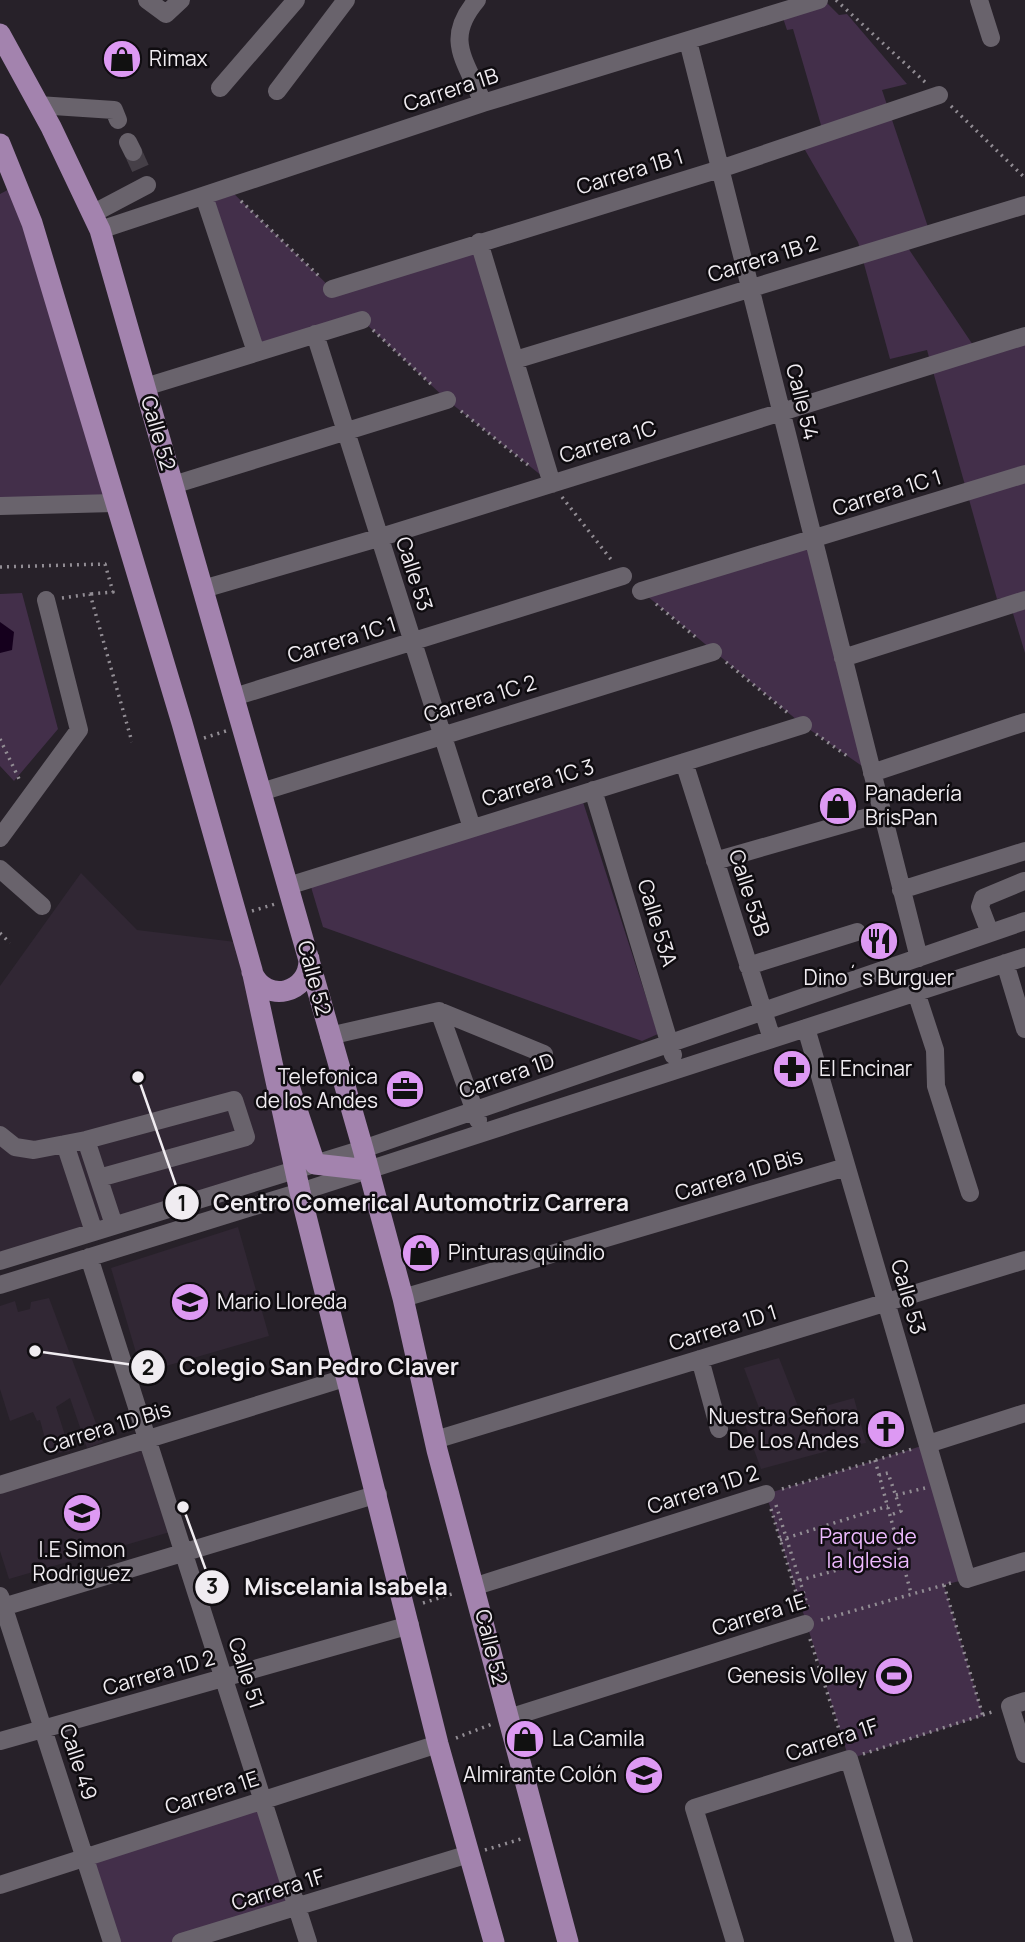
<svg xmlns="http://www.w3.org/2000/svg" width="1025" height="1942" font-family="Manrope,sans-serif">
  <rect width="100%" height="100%" fill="#272129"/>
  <path fill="#312734" d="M 81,873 L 137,930 L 244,943 L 294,1171 L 0,1261 L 0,986 Z
    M 238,1227 L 269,1336 L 142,1373 L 111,1268 Z
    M 49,1298 L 103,1442 L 87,1448 L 70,1398 L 56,1407 L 70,1451 L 49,1454 L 40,1420 L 37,1421 L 33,1412 L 10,1421 L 0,1389 L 0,1306 L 15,1301 L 18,1312 L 30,1309 L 31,1302 Z
    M 779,1358 L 799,1409 L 804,1412 L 854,1398 L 866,1443 L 860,1444 L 858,1438 L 842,1447 L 761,1469 L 744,1422 L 762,1416 L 744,1368 Z
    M 142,1449 L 170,1532 L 9,1579 L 0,1551 L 0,1493 Z"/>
  <path fill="#432f4a" d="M 826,2 L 839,15 L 847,14 L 907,84 L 882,90 L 929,230 L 904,242 L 975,348 L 1025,336 L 1025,653 L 1008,597 L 997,599 L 927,350 L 890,359 L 858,242 L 805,150 L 821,125 L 793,29 L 787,30 L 783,18 Z
    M 19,184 L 114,503 L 0,506 L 0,194 Z
    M 228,188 L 332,289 L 479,242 L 552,484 L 447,400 L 362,320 L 256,352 L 204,196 Z
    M 813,540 L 872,773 L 803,725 L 641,591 Z
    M 22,593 L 58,729 L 14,781 L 0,766 L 0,594 Z
    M 583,802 L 658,1034 L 642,1041 L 323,927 L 311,887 Z
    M 928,1444 L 967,1579 L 944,1585 L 983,1716 L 849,1759 L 766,1494 Z
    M 262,1801 L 297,1908 L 181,1942 L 112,1942 L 85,1858 Z"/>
  <path fill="#15001d" d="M 0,622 L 14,632 L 12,650 L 0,653 Z"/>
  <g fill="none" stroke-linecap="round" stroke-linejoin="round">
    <path stroke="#453f47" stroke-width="18" stroke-dasharray="18 9" stroke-linecap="butt" d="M 133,152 L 143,174"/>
    <path stroke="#928d94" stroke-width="3.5" stroke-dasharray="2 5" stroke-linecap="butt" d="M 836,0 L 925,82
      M 951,106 L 1025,178
      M 241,201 L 321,278
      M 373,330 L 434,387
      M 461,411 L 528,465
      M 562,497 L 613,562
      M 0,567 L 105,564 L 113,592 L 90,594
      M 62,598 L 90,594 L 132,742
      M 656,604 L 698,639
      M 726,662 L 788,713
      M 816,734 L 850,758
      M 204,738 L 226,731
      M 0,739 L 20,781
      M 252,911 L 275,904
      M 0,933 L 10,943
      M 875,1460 L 911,1593
      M 879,1475 L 888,1473 L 901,1511 L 891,1515
      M 782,1489 L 912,1449
      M 896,1495 L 925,1488
      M 776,1505 L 808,1607
      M 771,1509 L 801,1609
      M 780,1540 L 888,1506
      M 793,1582 L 900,1553
      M 944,1585 L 983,1716
      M 423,1603 L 455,1593
      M 821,1620 L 951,1583
      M 810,1639 L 844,1745
      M 456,1738 L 492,1724
      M 863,1754 L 995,1711
      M 485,1850 L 521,1839"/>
    <path stroke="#69636c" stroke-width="18" d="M 147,0 L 166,14 L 181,0
      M 477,0 C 443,40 466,60 483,103
      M 979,0 L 991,38
      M 688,41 L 919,958
      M 220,88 L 296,0
      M 277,91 L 346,0
      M 38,105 L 114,110 L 118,120
      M 128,142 L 133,152
      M 204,196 L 256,352
      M 92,214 L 147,185
      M 100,230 L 483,103 L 819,0
      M 479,242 L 552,484
      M 332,289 L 720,169 L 939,95
      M 315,334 L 472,828
      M 515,360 L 1025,205
      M 145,387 L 362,320
      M 173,485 L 447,400
      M 0,506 L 114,503
      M 203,589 L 378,538 L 1025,336
      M 641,591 L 1025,474
      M 843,658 L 1025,600
      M 234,697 L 623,576
      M 684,762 L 772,1039
      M 872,773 L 1025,722
      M 593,790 L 673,1055
      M 261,792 L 713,652
      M 0,838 L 79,730 L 46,600
      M 715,861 L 882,813
      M 0,869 L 42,906
      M 288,886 L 803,725
      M 901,890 L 1025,851
      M 990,933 L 980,907 L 983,898 L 1024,881
      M 1005,963 L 1025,1029
      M 748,966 L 857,932
      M 916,992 L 935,1050 L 936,1086 L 970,1193
      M 439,1011 L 478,1120
      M 806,1028 L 967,1579 L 1025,1561
      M 329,1036 L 439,1011 L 544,1054
      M 0,1135 L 15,1147 L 34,1150 L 86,1140 L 234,1100 L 246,1137 L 99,1178
      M 86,1140 L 114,1225
      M 65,1144 L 94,1232
      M 89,1257 L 308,1942
      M 0,1261 L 363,1149 L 1025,921
      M 0,1285 L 300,1192 L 1025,957
      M 403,1298 L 846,1167
      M 700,1359 L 719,1429
      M 435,1440 L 1025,1260
      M 928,1444 L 1025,1413
      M 0,1485 L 348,1377
      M 476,1586 L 766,1494
      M 0,1596 L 112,1942
      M 0,1608 L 378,1494
      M 1025,1701 L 1010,1706 L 1025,1754
      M 509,1718 L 805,1624
      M 0,1741 L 410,1625
      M 0,1885 L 438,1744
      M 181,1942 L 469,1854
      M 735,1942 L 694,1808 L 849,1759 L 904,1942"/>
    <path stroke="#a383ae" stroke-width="21" d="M 0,34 L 51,127 L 100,230 L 363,1149 L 403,1298 L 437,1450 L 568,1942
      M 0,144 L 32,223 L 182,723 L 252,970 L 300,1192 L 438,1744 L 494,1942
      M 252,972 C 266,1005 310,993 309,959
      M 288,1083 L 315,1164 L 368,1170"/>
  </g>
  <defs>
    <g id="shop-disc" transform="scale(2.0125)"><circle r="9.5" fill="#dd99f3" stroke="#0f0c10"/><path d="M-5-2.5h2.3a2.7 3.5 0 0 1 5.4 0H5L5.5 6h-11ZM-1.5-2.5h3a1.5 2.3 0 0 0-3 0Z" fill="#111"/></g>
    <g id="restaurant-disc" transform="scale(2.0125)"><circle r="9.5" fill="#dd99f3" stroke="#0f0c10"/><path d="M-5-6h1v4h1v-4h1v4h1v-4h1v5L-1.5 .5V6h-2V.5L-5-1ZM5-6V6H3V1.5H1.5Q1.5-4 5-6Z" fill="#111"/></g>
    <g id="pharmacy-disc" transform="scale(2.0125)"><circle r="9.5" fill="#dd99f3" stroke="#0f0c10"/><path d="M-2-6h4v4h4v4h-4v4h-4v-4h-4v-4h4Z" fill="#111"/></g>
    <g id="office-disc" transform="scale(2.0125)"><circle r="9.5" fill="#dd99f3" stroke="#0f0c10"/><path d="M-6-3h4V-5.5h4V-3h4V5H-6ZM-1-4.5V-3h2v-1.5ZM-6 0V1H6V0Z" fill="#111"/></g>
    <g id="school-disc" transform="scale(2.0125)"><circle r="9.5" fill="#dd99f3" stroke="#0f0c10"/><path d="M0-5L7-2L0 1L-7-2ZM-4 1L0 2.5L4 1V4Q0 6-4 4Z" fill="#111"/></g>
    <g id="church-disc" transform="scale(2.0125)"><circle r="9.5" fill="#dd99f3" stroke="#0f0c10"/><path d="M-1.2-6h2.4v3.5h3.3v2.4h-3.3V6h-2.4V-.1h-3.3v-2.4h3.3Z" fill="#111"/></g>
    <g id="stadium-disc" transform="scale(2.0125)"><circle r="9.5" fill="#dd99f3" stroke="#0f0c10"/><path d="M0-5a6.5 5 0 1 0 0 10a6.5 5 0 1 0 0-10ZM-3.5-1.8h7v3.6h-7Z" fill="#111"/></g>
  </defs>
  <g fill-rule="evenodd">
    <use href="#shop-disc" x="122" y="59"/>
    <use href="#shop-disc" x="838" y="806"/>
    <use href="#restaurant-disc" x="879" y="941"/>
    <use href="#pharmacy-disc" x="792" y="1069"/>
    <use href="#office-disc" x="405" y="1089"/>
    <use href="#shop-disc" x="421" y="1253"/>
    <use href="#school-disc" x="190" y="1302"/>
    <use href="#church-disc" x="886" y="1429"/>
    <use href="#school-disc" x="82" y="1513"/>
    <use href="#stadium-disc" x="894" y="1676"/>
    <use href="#shop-disc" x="525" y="1739"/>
    <use href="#school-disc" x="644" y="1775"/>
  </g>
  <g text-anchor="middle" stroke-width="5" stroke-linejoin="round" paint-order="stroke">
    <g font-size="21" fill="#f0ecf1" stroke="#0f0c10" text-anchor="start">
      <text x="149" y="66">Rimax</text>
      <text x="865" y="801">Panadería<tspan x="865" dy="24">BrisPan</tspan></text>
      <text x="879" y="985" text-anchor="middle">Dino´ s Burguer</text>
      <text x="819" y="1076">El Encinar</text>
      <text x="378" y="1084" text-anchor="end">Telefonica<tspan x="378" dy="24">de los Andes</tspan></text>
      <text x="448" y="1260">Pinturas quindio</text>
      <text x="217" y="1309">Mario Lloreda</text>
      <text x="859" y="1424" text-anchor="end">Nuestra Señora<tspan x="859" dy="24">De Los Andes</tspan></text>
      <text x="82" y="1557" text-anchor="middle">I.E Simon<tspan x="82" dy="24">Rodriguez</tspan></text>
      <text x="867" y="1683" text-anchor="end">Genesis Volley</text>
      <text x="552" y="1746">La Camila</text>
      <text x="617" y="1782" text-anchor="end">Almirante Colón</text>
    </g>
    <g font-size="21" fill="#f0ecf1" stroke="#0f0c10">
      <text transform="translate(451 90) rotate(-18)" y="7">Carrera 1B</text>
      <text transform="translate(630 172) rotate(-17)" y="7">Carrera 1B 1</text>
      <text transform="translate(763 259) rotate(-17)" y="7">Carrera 1B 2</text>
      <text transform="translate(802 402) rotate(76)" y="7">Calle 54</text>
      <text transform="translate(158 433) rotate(74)" y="7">Calle 52</text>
      <text transform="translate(608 442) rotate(-17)" y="7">Carrera 1C</text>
      <text transform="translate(887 493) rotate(-17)" y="7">Carrera 1C 1</text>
      <text transform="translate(414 574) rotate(72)" y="7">Calle 53</text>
      <text transform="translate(342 640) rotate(-17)" y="7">Carrera 1C 1</text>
      <text transform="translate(480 699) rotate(-17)" y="7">Carrera 1C 2</text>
      <text transform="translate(538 783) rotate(-17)" y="7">Carrera 1C 3</text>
      <text transform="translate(749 893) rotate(72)" y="7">Calle 53B</text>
      <text transform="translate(657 923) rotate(73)" y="7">Calle 53A</text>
      <text transform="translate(314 978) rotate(75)" y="7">Calle 52</text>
      <text transform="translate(507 1076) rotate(-19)" y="7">Carrera 1D</text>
      <text transform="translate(739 1175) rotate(-17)" y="7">Carrera 1D Bis</text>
      <text transform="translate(908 1297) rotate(74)" y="7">Calle 53</text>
      <text transform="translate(723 1328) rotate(-17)" y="7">Carrera 1D 1</text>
      <text transform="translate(107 1428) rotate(-17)" y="7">Carrera 1D Bis</text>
      <text transform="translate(703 1490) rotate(-18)" y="7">Carrera 1D 2</text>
      <text transform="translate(759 1615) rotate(-17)" y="7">Carrera 1E</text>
      <text transform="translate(491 1647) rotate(76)" y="7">Calle 52</text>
      <text transform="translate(159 1673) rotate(-16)" y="7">Carrera 1D 2</text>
      <text transform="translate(246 1673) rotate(72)" y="7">Calle 51</text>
      <text transform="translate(832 1740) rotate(-18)" y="7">Carrera 1F</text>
      <text transform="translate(78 1762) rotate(72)" y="7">Calle 49</text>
      <text transform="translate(212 1793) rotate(-18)" y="7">Carrera 1E</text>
      <text transform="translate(278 1890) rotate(-17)" y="7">Carrera 1F</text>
    </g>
    <g font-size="21" fill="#eebaff" stroke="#0f0c10">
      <text x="868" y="1544">Parque de<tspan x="868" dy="24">la Iglesia</tspan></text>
    </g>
  </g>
  <path fill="none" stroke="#f0ecf1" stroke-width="2.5" d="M138 1077L182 1203M35 1351L148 1367M183 1507L212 1587"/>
  <g fill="#f0ecf1" stroke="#0f0c10" stroke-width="2.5">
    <circle cx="138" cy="1077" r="7"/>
    <circle cx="35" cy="1351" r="7"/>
    <circle cx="183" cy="1507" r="7"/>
    <circle cx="182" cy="1203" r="18"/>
    <circle cx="148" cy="1367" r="18"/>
    <circle cx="212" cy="1587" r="18"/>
  </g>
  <g font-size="21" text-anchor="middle" font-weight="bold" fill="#111">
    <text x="182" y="1211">1</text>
    <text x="148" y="1375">2</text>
    <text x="212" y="1594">3</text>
  </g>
  <g font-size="23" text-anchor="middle" font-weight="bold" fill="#f0ecf1" stroke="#0f0c10" stroke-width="5" stroke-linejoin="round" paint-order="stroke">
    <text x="421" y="1211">Centro Comerical Automotriz Carrera</text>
    <text x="319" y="1375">Colegio San Pedro Claver</text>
    <text x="346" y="1595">Miscelania Isabela</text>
  </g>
</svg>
